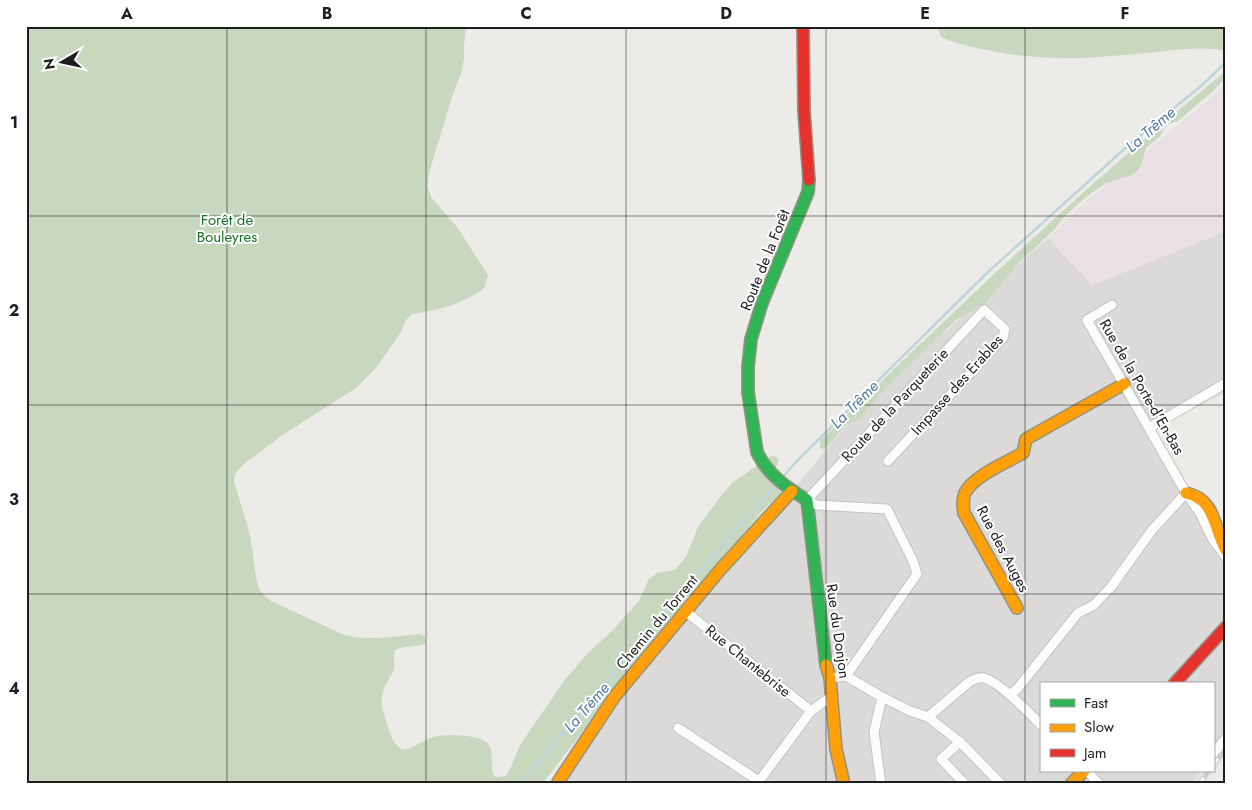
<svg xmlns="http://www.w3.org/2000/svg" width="1252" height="810" font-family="Jost,sans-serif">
  <rect width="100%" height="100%" fill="#ecebe7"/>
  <path fill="#dbdad8" d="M 1226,231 L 1226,392 L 1151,431 L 1226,565 L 1226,739 L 1213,755 L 1213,684 L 1041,684 L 1041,771 L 1201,771 L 1191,784 L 551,784 L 615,696 L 792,491 L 839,434 L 881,390 L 1048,238 L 1092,285 Z"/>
  <path fill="#e9e1e5" d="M 1226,85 L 1226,231 L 1092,285 L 1048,238 L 1080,207 Z
    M 1226,739 L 1226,756 L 1204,784 L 1191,784 L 1201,771 L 1213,771 L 1213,755 Z"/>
  <path fill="#c7d8bf" d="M 26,26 L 466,26 L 464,47 L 464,59 L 462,71 L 452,97 L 429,173 L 428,187 L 431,197 L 457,227 L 488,275 L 485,287 L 476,294 L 455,304 L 435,310 L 413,314 L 406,320 L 401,332 L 376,368 L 356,388 L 281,436 L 244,464 L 235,474 L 234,481 L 250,535 L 257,583 L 261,592 L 271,601 L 342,634 C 367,642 395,636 421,634 L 425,637 L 426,643 C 416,648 405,645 395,650 C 393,657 395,662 394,669 C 391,679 382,686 382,697 C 381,707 385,717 388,727 C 400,764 409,746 433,737 C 444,734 482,734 488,744 C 494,752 491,765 493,774 L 496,777 L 506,776 L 510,769 L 520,745 L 564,681 L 587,654 L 611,632 L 639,601 L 649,579 L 657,573 L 675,570 L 686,557 L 698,527 L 718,500 L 732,483 L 769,457 L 775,456 L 778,459 L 778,464 L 769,476 L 772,481 L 781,487 L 780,494 L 762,511 L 723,559 L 693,590 L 542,784 L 26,784 Z
    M 937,26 L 1226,26 L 1226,51 C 1200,45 1172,51 1146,53 C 1086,59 1036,62 977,48 C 964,45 952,42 941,37 Z
    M 1226,71 L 1226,77 L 1213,91 L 1178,121 L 1168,124 L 1165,127 L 1160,136 L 1146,148 L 1141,166 L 1136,172 L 1132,175 L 1106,183 L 1086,197 L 1065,216 L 1053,231 L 1018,264 L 986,302 L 956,320 L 887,387 L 865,412 L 861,418 L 846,425 L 825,449 L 820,448 L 820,441 C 951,313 1083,187 1226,71 Z"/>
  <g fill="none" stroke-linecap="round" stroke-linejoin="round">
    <path stroke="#bed5dc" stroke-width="2.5" d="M 781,479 L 798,460 L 988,272 L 1131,143 L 1201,86 L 1226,62
      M 520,784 L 705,565 L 778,483"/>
    <g stroke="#c3c3c1" stroke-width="11">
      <path id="street" d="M 1112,305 L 1087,320 L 1186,493 L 1200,513 L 1212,538 L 1226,557
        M 1149,428 L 1226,383
        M 685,611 L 811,711
        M 846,676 L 917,574 L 913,561 L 887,509 L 817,505 L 807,500 L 984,310 L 1005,329 L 1003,338 L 888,461
        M 830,678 L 846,676 L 882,697 L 910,711 L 928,717 L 960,742 L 1001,784
        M 1010,695 L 1018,688 L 1078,613 L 1094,605 L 1111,587 L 1152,530 L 1186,493
        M 928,717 L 969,682 C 973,680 978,677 984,678 C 1001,683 1028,712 1041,725
        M 678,728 L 759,781
        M 960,742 L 941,759 L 965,784
        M 1213,754 L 1226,738
        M 1087,771 L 1099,784
        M 757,784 L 811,711 L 832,696
        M 881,784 L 874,732 L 882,697"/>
    </g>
    <g stroke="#929481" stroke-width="14">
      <path id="fast" d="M 809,180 L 808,192 L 762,303 L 751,339 L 748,367 L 748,392 L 757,452 C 767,474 787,488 807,500 L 826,665"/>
    </g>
    <g stroke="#929481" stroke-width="14">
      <path id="slow" d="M 1186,493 C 1216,499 1213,528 1226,550
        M 1017,608 L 964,513 C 963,506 962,500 965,493 C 972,477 1007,462 1023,453 L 1026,439 L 1124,384
        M 826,665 L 830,678 L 836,749 L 844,784
        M 559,784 L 558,782 L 615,696 L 720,570 L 792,491
        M 1071,784 L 1084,771"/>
    </g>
    <g stroke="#929481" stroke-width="14">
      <path id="jam" d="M 803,26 L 804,111 L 809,180
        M 1174,684 L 1226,627"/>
    </g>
    <use href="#street" stroke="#fcfcfb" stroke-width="9"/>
    <use href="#fast" stroke="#30b455" stroke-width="11"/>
    <use href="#slow" stroke="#ff9f0a" stroke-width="11"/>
    <use href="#jam" stroke="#e5322d" stroke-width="11"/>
    <g stroke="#cacac9" stroke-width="4.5">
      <path id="rail" d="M 1213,765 L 1226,749
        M 1199,784 L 1209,771"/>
    </g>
    <use href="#rail" stroke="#fff" stroke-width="2.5" stroke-dasharray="8" stroke-linecap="butt"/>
  </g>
  <path fill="none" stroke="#1e1e1e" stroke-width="1" stroke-opacity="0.55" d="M 227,26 L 227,784M 426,26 L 426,784M 626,26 L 626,784M 826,26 L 826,784M 1025,26 L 1025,784M 26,216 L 1226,216M 26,405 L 1226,405M 26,594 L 1226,594"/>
  <g text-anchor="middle" stroke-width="4" stroke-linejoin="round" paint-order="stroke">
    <g font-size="15" fill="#187123" stroke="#fff">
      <text x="227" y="225">Forêt de<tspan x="227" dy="17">Bouleyres</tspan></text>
    </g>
    <g font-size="15" fill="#1e1e1e" stroke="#fff">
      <text transform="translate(765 260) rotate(-68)" y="5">Route de la Forêt</text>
      <text transform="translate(957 385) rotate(-48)" y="5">Impasse des Erables</text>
      <text transform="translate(1142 387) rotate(60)" y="5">Rue de la Porte-d'En-Bas</text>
      <text transform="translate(895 405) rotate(-47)" y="5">Route de la Parqueterie</text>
      <text transform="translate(1003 549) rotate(62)" y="5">Rue des Auges</text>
      <text transform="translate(657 622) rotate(-50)" y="5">Chemin du Torrent</text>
      <text transform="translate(838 631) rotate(82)" y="5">Rue du Donjon</text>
      <text transform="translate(748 661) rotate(39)" y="5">Rue Chantebrise</text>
    </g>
    <g font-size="16" font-style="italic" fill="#5579a3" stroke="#fff">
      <text transform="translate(1150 129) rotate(-41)" y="6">La Trême</text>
      <text transform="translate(854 404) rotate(-45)" y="6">La Trême</text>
      <text transform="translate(586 707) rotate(-49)" y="6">La Trême</text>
    </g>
  </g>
  <rect width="1252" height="810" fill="none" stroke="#ffffff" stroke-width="55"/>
  <rect x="1040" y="682" width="175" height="90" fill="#ffffff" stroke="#a5a5a5"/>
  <rect x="1050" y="699" width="25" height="8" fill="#30b455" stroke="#a5a5a5"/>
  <text x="1084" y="708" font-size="15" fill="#1e1e1e">Fast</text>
  <rect x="1050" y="724" width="25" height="8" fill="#ff9f0a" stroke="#a5a5a5"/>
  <text x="1084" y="732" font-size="15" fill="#1e1e1e">Slow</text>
  <rect x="1050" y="749" width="25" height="8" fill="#e5322d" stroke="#a5a5a5"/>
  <text x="1084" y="758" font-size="15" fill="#1e1e1e">Jam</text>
  <g transform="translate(62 62) rotate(261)" stroke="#ffffff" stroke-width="4" paint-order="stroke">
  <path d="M0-4L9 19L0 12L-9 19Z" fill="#1e1e1e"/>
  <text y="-8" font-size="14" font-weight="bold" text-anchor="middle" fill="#1e1e1e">N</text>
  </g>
  <rect x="28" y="28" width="1196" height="754" fill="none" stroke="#1e1e1e" stroke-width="2"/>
  <g font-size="16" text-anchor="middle" font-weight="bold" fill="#1e1e1e">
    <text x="127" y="19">A</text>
    <text x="327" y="19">B</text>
    <text x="526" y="19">C</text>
    <text x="726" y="19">D</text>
    <text x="925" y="19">E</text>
    <text x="1125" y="19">F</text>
    <text x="14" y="128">1</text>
    <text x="14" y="316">2</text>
    <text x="14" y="505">3</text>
    <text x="14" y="694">4</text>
  </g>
</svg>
